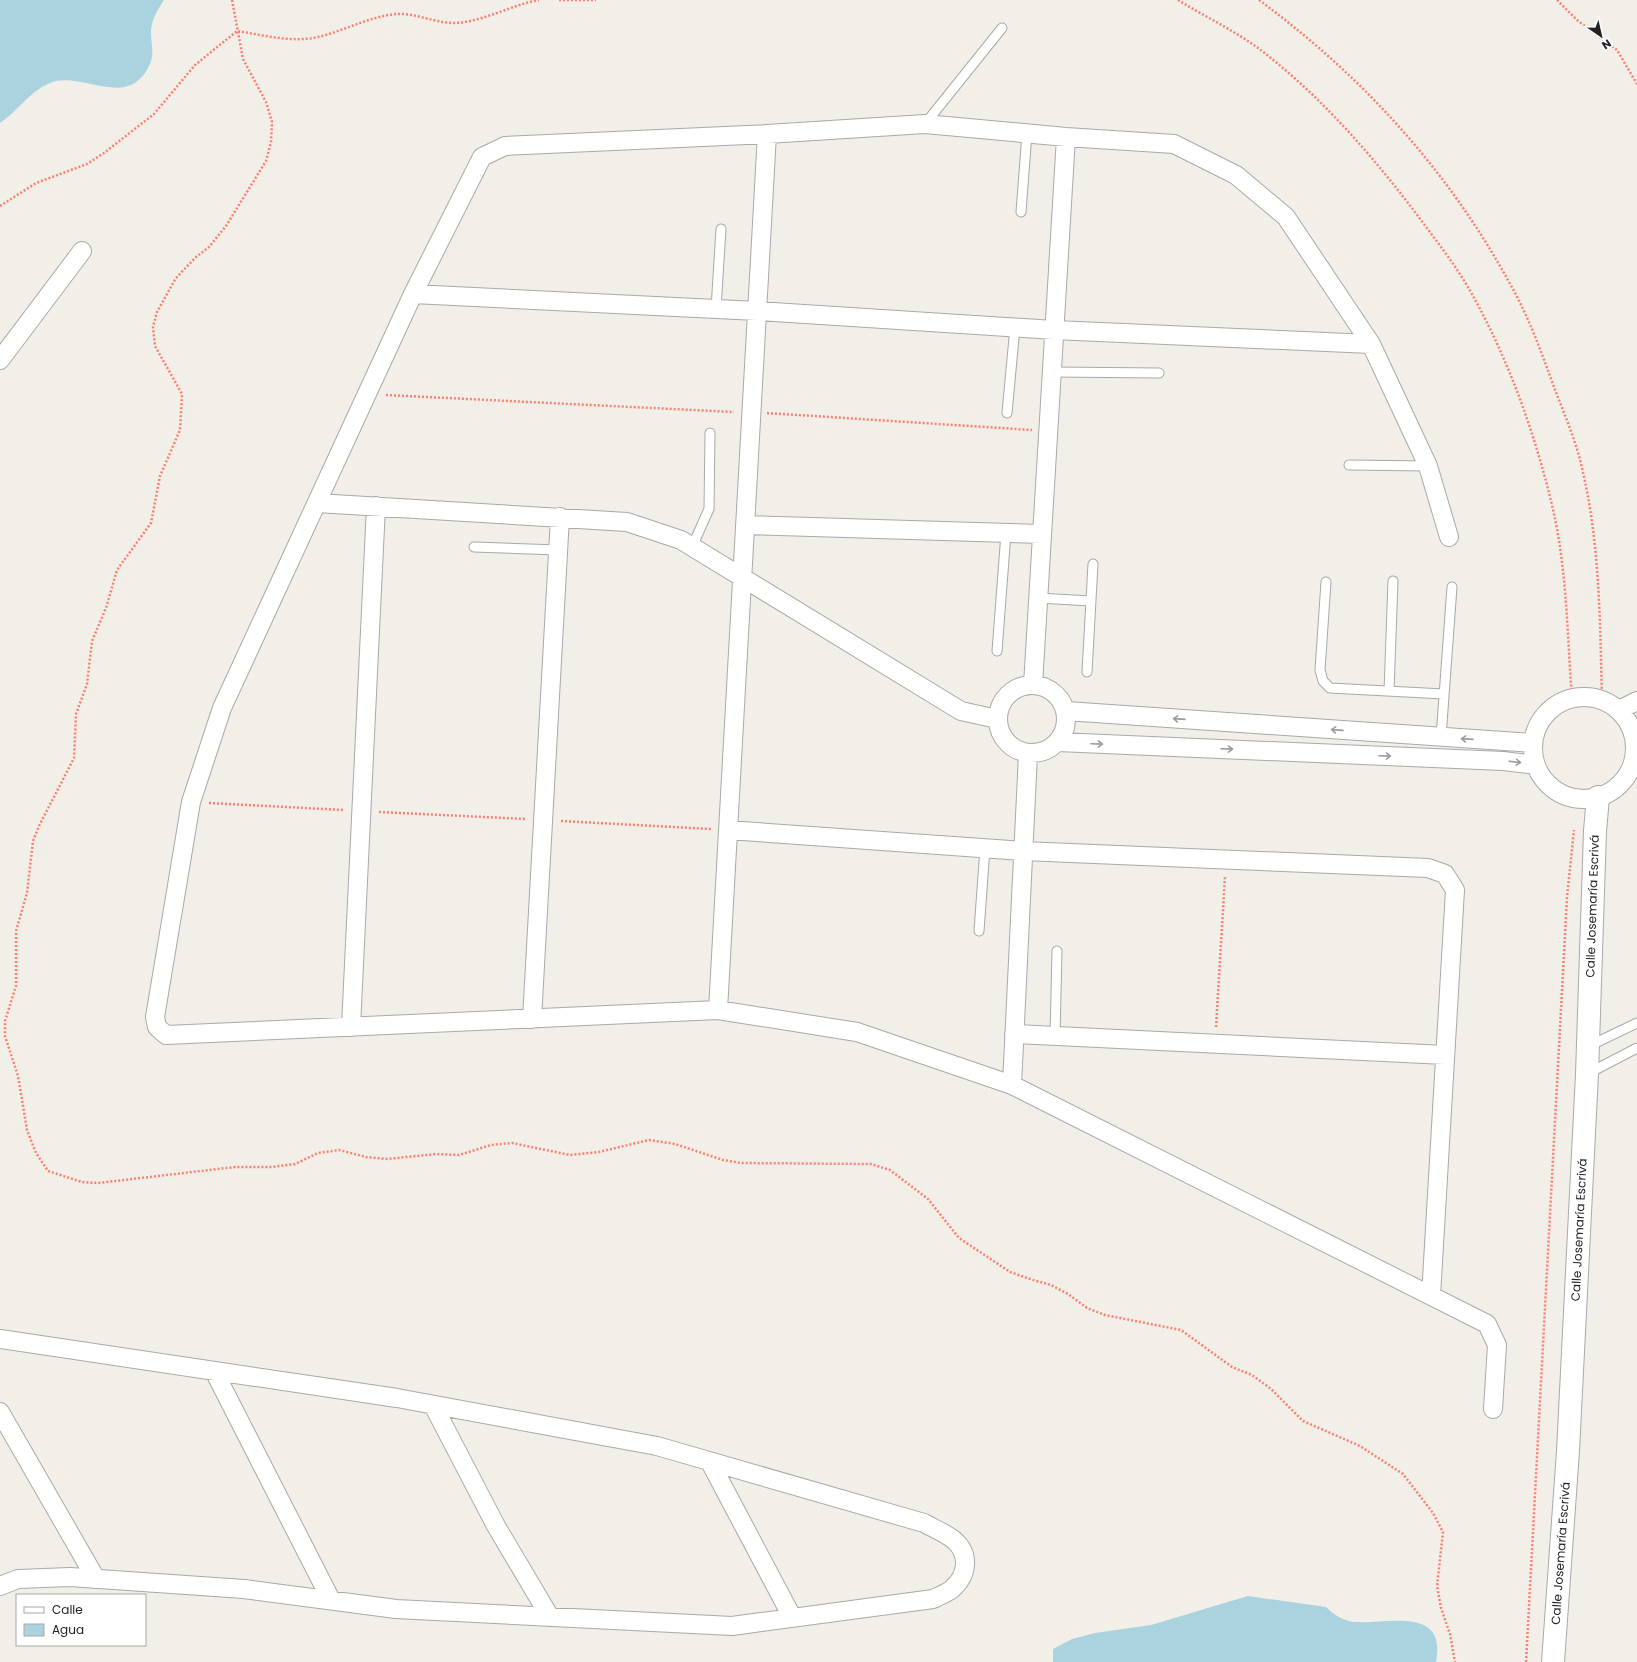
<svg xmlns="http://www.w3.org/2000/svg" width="1637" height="1662" font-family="Poppins,sans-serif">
  <rect width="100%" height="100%" fill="#f2efe9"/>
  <path fill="#aad3df" d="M 0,0 L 164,0 C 157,11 151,20 151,33 C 151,45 155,55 149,66 C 127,111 82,70 50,83 C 30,91 17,112 0,123 Z
    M 1248,1596 L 1326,1607 C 1334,1615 1345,1622 1356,1622 C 1388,1624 1447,1606 1436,1662 L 1053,1662 L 1053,1649 L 1072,1639 L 1095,1633 L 1151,1625 Z"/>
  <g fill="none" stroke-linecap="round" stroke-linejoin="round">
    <g stroke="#a9a9a9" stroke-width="11">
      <path id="service" d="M 925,124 L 1002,28
        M 1021,212 L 1027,133
        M 716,309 L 721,229
        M 1052,372 L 1159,373
        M 1007,413 L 1015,327
        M 1349,465 L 1428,466
        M 474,547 L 558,550
        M 692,547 L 709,509 L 710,433
        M 1326,582 L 1320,670 L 1323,681 L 1330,688 L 1444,694
        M 1038,598 L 1091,601
        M 997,651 L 1006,533
        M 1087,672 L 1093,564
        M 1389,691 L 1393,581
        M 1441,737 L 1452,587
        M 979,931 L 985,848
        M 1055,1036 L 1057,951
        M 1589,1046 L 1637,1023
        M 1589,1073 L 1637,1048"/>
    </g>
    <g stroke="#a9a9a9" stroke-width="20">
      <path id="minor" d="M 413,294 L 757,311 L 1054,330 L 1371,344
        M 0,360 L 82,251
        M 317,503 L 627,522 L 681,540 L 961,711 L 997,719
        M 745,525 L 1042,534
        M 1449,537 L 1428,466 L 1371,344 L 1286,217 L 1236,175 L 1174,144 L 1066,137 L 925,124 L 767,134 L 505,146 L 482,157 L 413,294 L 222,708 L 191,802 L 155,1017 L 157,1027 L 166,1035 L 718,1010 L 857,1032 L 1012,1085 L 1487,1324 L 1497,1345 L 1493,1409
        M998 719a34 34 0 1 1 68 0a34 34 0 1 1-68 0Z
        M 1033,685 L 1066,137
        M1533 748a51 51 0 1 1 102 0a51 51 0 1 1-102 0Z
        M 1619,710 L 1637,701
        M 1066,711 L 1533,743
        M 1058,742 L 1503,761 L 1536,765
        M 728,830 L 1023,851 L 1428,868 L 1445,874 L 1455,890 L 1431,1296
        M 718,1010 L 767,134
        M 532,1019 L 560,517
        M 351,1027 L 376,506
        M 1014,1034 L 1445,1055
        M 1012,1085 L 1028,754
        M 0,1339 L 397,1398 L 657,1446 L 924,1523 C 933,1528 945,1533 954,1540 C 970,1554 968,1575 952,1589 C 947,1593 939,1596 933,1599 L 732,1626 L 396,1609 L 244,1589 L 70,1577 L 18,1579 L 0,1586
        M 214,1371 L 331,1600
        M 433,1405 L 496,1526 L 550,1617
        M 0,1412 L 96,1579
        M 710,1462 L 792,1617"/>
    </g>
    <g stroke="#a9a9a9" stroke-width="24">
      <g id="tertiary">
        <path id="s1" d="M 1553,1662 L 1568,1451 L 1587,1074 L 1595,831 L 1598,797"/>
      </g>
    </g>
    <path stroke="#fa8072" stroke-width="2.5" stroke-dasharray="2 2" stroke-linecap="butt" d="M 232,0 L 243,59 L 266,102 L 272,122 L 271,142 L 266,161 L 226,226 L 209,247 L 196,257 L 176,278 L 157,312 L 153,327 L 155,346 L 182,394 L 180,430 L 160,476 L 151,523 L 117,570 L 106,608 L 92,641 L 87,684 L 76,714 L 74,758 L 39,826 L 33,841 L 27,893 L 16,931 L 16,986 L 5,1021 L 5,1036 L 18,1076 L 27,1130 L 36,1153 L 48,1171 L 82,1182 L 98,1183 L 235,1167 L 272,1167 L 295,1164 L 318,1153 L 339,1150 L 366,1157 L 387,1159 L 436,1154 L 459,1155 L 491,1145 L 512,1143 L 570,1155 L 599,1152 L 649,1140 L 675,1144 L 723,1160 L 741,1163 L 871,1164 L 890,1170 L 928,1199 L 959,1238 L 1010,1272 L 1033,1280 L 1051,1285 L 1068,1294 L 1087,1308 L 1105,1315 L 1181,1330 L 1232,1367 L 1252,1375 L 1271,1389 L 1303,1421 L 1360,1446 L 1403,1474 L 1433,1513 L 1443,1532 L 1437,1586 L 1441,1608 L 1450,1634 L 1455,1662
      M 559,0 L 596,0
      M 1178,0 C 1204,16 1233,30 1258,48 C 1320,95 1371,154 1418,216 C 1437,242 1458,268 1473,296 C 1508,359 1534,431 1551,501 C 1567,565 1567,633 1572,699
      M 1259,0 C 1362,76 1447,169 1509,282 C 1528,315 1541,351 1554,387 C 1564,413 1576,441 1582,468 C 1600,544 1600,623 1602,700
      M 1557,0 L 1577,20 L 1617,50 L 1637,84
      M 0,206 L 36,183 L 87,164 L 104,153 L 154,114 L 195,65 L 237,31 C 263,35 292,43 318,37 C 344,31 370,16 397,14 C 416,13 435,23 454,23 C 483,22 511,5 539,0
      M 386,395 L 734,412
      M 767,413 L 1032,430
      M 209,803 L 344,810
      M 379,812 L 526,819
      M 561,821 L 711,829
      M 1216,1027 L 1225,876
      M 1526,1662 L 1567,897 L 1574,830"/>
    <use href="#service" stroke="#fff" stroke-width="9"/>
    <use href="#minor" stroke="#fff" stroke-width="18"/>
    <use href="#tertiary" stroke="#fff" stroke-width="22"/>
  </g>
  <defs><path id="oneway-shaft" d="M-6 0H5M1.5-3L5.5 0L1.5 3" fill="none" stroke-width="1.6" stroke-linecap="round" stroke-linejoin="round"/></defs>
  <g stroke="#9c9c9c">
    <use href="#oneway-shaft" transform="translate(1179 719) rotate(-176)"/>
    <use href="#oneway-shaft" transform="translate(1337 730) rotate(-176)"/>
    <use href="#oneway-shaft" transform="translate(1467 739) rotate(-176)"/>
    <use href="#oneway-shaft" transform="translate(1097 744) rotate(2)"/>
    <use href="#oneway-shaft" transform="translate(1227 749) rotate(2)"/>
    <use href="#oneway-shaft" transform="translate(1385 756) rotate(2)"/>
    <use href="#oneway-shaft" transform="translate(1515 762) rotate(7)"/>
  </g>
  <g text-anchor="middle" stroke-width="3" stroke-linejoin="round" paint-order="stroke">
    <g font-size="12" fill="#222" stroke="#fff">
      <text dy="4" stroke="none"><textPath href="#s1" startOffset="757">Calle Josemaría Escrivá</textPath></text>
      <text dy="4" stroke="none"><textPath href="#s1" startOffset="433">Calle Josemaría Escrivá</textPath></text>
      <text dy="4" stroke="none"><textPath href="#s1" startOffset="109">Calle Josemaría Escrivá</textPath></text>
    </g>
  </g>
  <rect x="16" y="1594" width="130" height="52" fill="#ffffff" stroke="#a7a7a7"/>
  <rect x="24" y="1607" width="20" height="6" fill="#ffffff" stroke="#a7a7a7"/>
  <text x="52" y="1614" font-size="12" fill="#222222">Calle</text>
  <rect x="24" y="1624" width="20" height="12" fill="#aad3df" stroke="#a7a7a7"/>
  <text x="52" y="1634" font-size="12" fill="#222222">Agua</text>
  <g transform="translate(1601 36) rotate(146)" stroke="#ffffff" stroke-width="3" paint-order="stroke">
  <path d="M0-3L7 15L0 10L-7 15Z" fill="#222222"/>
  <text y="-6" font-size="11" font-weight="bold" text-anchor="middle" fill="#222222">N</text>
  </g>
</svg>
